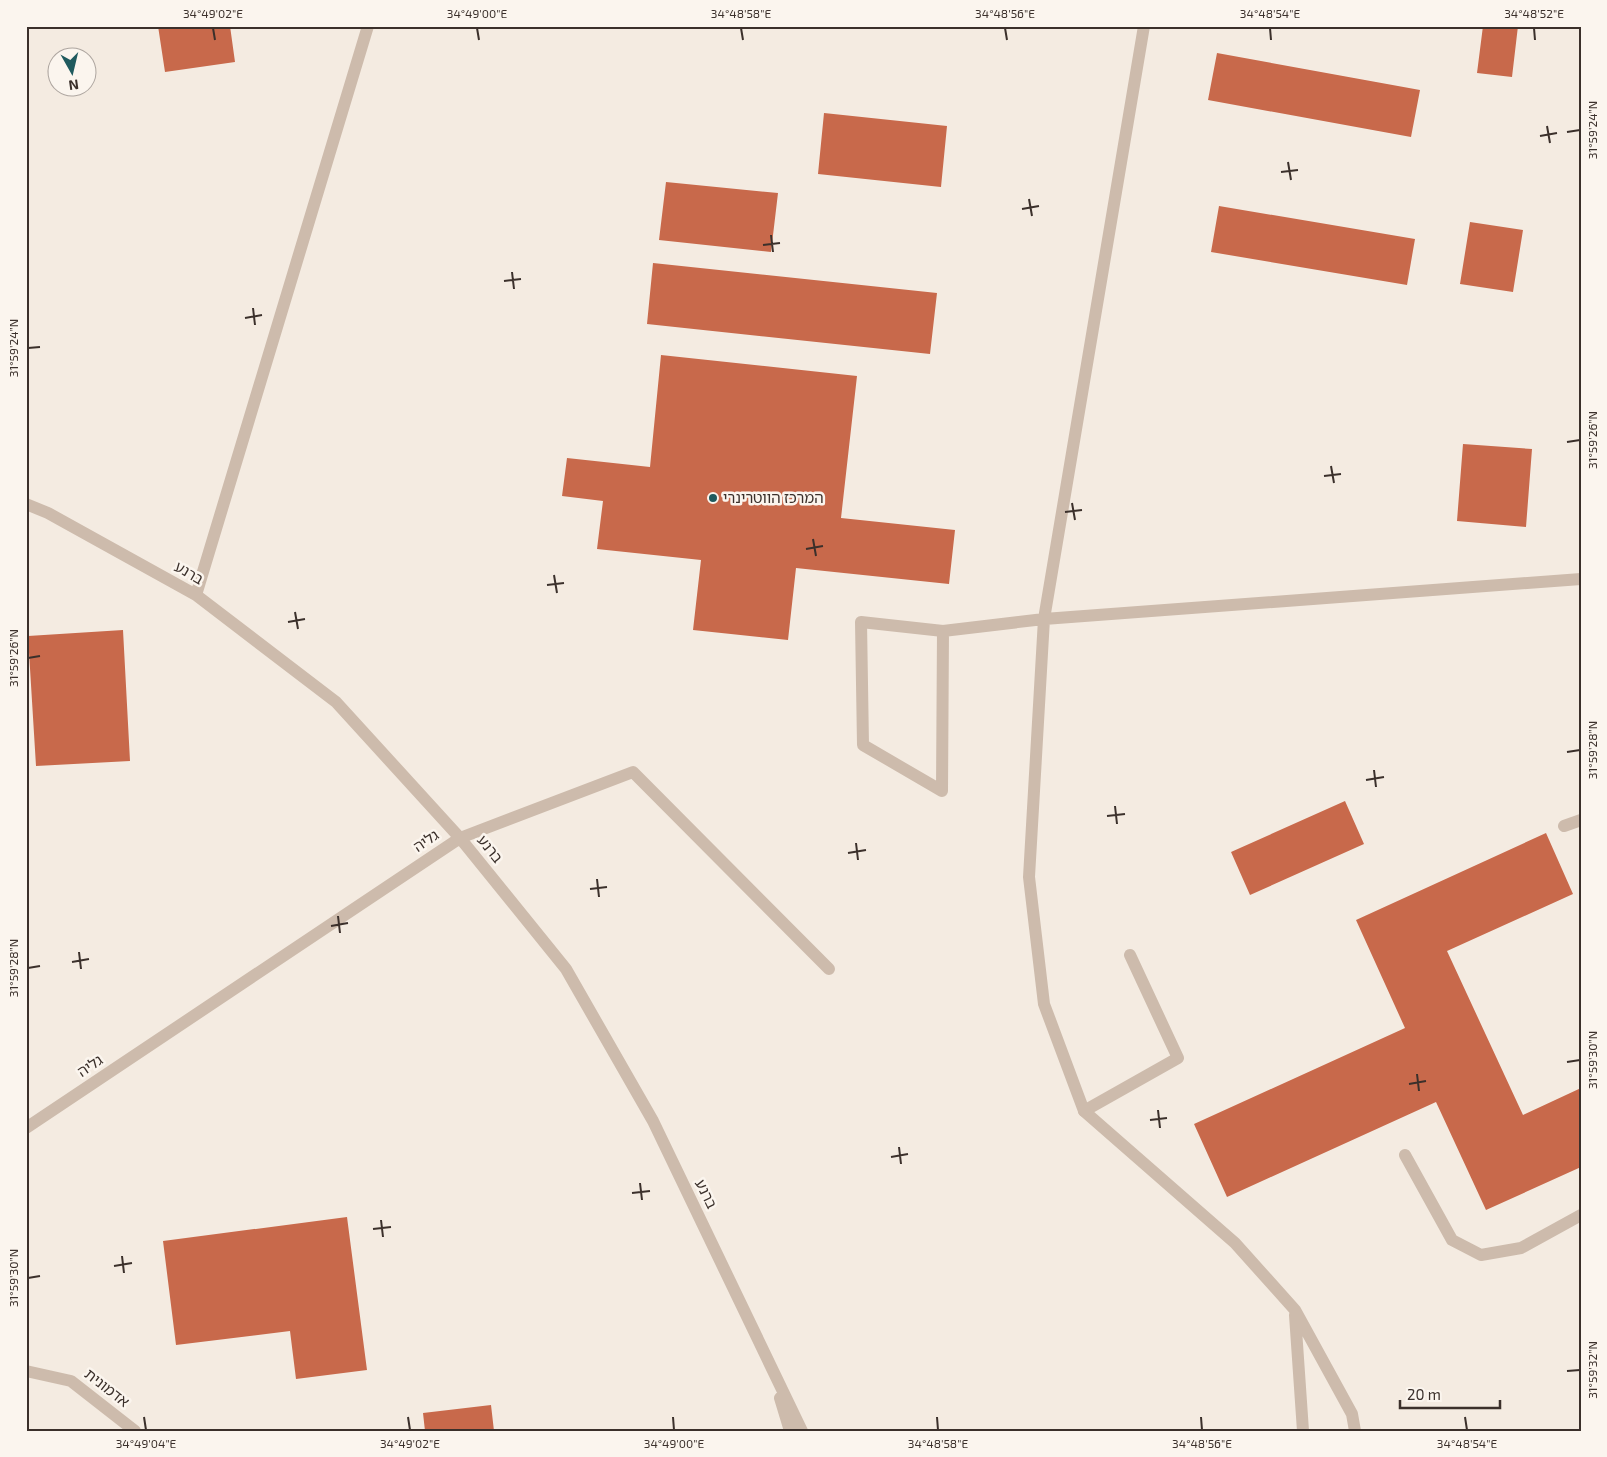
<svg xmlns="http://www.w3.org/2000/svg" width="1607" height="1457" font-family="'Exo 2','Noto Sans Hebrew',sans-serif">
  <rect width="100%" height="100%" fill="#f4ebe1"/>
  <path fill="#c8694b" d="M 158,26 L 230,26 L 235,62 L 165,72 Z
    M 1483,26 L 1518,26 L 1512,77 L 1477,73 Z
    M 1217,53 L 1420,90 L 1411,137 L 1208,100 Z
    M 824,113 L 947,126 L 941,187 L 818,174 Z
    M 666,182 L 778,193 L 771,252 L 659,240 Z
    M 1219,206 L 1415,239 L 1407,285 L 1211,252 Z
    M 1470,222 L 1523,230 L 1513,292 L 1460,284 Z
    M 653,263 L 937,293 L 930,354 L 647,324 Z
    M 661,355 L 857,376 L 841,518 L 955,530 L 949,584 L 796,568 L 788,640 L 693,630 L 701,560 L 597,549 L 603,501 L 562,496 L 567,458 L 650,467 Z
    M 1463,444 L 1532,449 L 1526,527 L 1457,521 Z
    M 123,630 L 130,761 L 36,766 L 28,636 Z
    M 1345,801 L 1364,844 L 1250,895 L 1231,852 Z
    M 1546,833 L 1573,894 L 1447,951 L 1523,1115 L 1581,1088 L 1581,1167 L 1486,1210 L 1436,1102 L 1227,1197 L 1194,1124 L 1405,1028 L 1356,920 Z
    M 347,1217 L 367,1370 L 296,1379 L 290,1331 L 176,1345 L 163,1241 Z
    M 491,1405 L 494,1431 L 425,1431 L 423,1413 Z"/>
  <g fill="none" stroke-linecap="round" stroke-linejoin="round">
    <path stroke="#cdbbac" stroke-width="12" d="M 1084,1111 L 1178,1058 L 1130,955
      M 1405,1155 L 1452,1240 L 1481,1255 L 1521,1248 L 1581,1215"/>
    <path stroke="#cdbbac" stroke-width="12" d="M 1144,26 L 1044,619 L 1029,877 L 1044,1004 L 1084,1111 L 1235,1243 L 1295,1310 L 1352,1414 L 1355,1431
      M 26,504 L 48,513 L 196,595 L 336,702 L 460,838 L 566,969 L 653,1121 L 802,1431
      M 196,595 L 368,26
      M 943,631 L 942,791 L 863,745 L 861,622 L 943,631 L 1044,619 L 1581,579
      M 1564,826 L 1581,820
      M 26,1128 L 460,838 L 633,772 L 829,969
      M 1295,1315 L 1303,1431
      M 26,1371 L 71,1381 L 135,1431
      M 780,1398 L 790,1431"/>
  </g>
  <path fill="none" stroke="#3b302b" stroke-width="2" d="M 213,28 L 215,40M 477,28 L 479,40M 741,28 L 743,40M 1005,28 L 1007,40M 1270,28 L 1271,40M 1534,28 L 1535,40M 1547,126 L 1550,143M 1567,132 L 1580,130M 1540,136 L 1557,133M 1288,162 L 1291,180M 1281,172 L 1298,170M 1029,199 L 1032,216M 1022,209 L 1039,206M 771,235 L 773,252M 763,245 L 780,243M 512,272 L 514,289M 504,281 L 521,279M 253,308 L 255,325M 245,318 L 262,315M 28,348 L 40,347M 1567,442 L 1580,440M 1331,466 L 1334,483M 1324,476 L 1341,474M 1072,503 L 1075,520M 1065,512 L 1082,510M 813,539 L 816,556M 806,549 L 823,546M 554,575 L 557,593M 547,585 L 564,583M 295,612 L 298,629M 288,622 L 305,619M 28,658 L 40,656M 1567,752 L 1580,750M 1374,770 L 1376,787M 1366,780 L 1384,777M 1115,806 L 1117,824M 1107,816 L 1125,814M 856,843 L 858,860M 848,853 L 866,850M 597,879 L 599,897M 590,889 L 607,887M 338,916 L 340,933M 331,926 L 348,923M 79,952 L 81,969M 72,962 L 89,959M 28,968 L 40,966M 1567,1062 L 1580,1060M 1417,1074 L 1419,1091M 1409,1084 L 1426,1081M 1158,1110 L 1160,1128M 1150,1120 L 1167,1118M 899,1147 L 901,1164M 891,1157 L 908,1154M 640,1183 L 642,1200M 632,1193 L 650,1191M 381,1220 L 383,1237M 373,1229 L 391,1227M 122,1256 L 124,1273M 114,1266 L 132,1263M 28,1278 L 40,1276M 1567,1371 L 1580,1370M 144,1417 L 146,1430M 408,1417 L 410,1430M 673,1417 L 674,1430M 937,1417 L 938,1430M 1201,1417 L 1202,1430M 1465,1417 L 1467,1430"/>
  <circle fill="#1f5a5e" stroke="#fbf5ee" stroke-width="2" cx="713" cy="498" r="5"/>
  <g text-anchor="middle" stroke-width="5" stroke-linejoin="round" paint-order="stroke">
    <g font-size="15" fill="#3b302b" stroke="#fbf5ee" text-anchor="start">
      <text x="723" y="503">המרכז הווטרינרי</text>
    </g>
    <g font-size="15" fill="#3b302b" stroke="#fbf5ee">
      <text transform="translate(189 573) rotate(30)" y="5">ברנע</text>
      <text transform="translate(426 841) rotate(-34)" y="5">גליה</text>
      <text transform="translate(490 849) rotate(51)" y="5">ברנע</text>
      <text transform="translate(90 1066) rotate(-34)" y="5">גליה</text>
      <text transform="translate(706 1194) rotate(64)" y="5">ברנע</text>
      <text transform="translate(107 1388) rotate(38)" y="5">אדמונית</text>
    </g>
  </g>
  <rect width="1607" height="1457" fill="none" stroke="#fbf5ee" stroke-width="55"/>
  <g transform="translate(72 72) rotate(172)"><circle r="24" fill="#fbf5ee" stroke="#aea6a0"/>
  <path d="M0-4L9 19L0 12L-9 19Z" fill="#1f5a5e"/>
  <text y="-8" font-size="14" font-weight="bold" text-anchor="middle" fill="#3b302b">N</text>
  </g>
  <path d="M1400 1400v8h100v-8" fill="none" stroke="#3b302b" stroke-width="2.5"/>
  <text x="1407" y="1400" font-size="15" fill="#3b302b" stroke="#fbf5ee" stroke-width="4" paint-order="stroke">20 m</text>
  <rect x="28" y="28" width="1552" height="1402" fill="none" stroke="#3b302b" stroke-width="2"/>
  <g font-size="12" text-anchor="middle" fill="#3b302b">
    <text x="213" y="18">34°49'02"E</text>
    <text x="477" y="18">34°49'00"E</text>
    <text x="741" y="18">34°48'58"E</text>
    <text x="1005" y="18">34°48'56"E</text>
    <text x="1270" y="18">34°48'54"E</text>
    <text x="1534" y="18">34°48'52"E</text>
    <text transform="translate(1593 130) rotate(-90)" y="4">31°59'24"N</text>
    <text transform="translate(14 348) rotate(-90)" y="4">31°59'24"N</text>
    <text transform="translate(1593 440) rotate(-90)" y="4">31°59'26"N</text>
    <text transform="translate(14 658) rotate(-90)" y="4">31°59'26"N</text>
    <text transform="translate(1593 750) rotate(-90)" y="4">31°59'28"N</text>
    <text transform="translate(14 968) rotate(-90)" y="4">31°59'28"N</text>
    <text transform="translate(1593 1060) rotate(-90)" y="4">31°59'30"N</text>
    <text transform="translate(14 1278) rotate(-90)" y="4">31°59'30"N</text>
    <text transform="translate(1593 1370) rotate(-90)" y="4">31°59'32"N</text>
    <text x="146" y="1448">34°49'04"E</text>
    <text x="410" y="1448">34°49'02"E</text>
    <text x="674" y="1448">34°49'00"E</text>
    <text x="938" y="1448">34°48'58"E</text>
    <text x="1202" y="1448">34°48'56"E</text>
    <text x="1467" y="1448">34°48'54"E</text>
  </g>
</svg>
